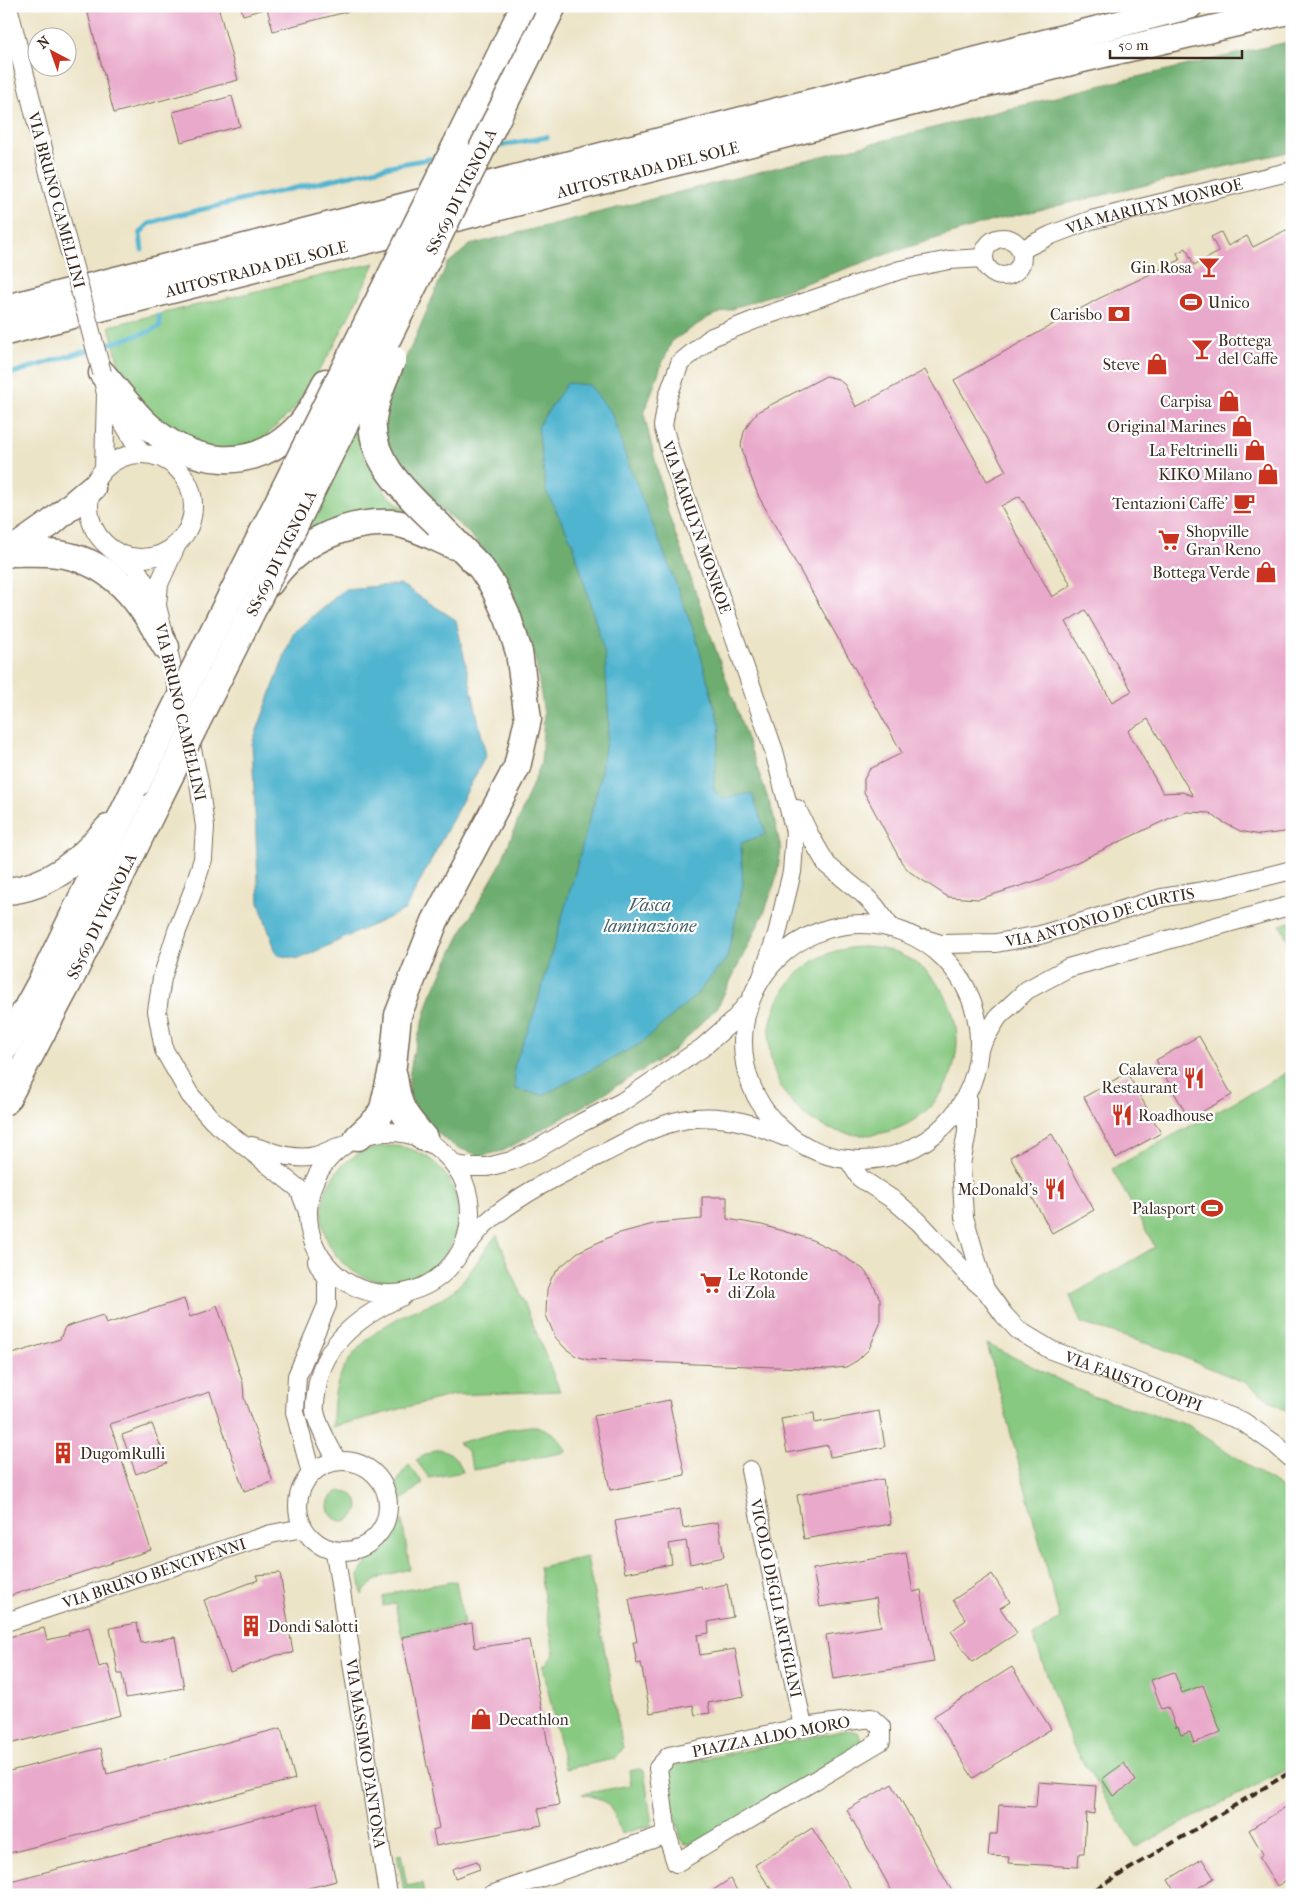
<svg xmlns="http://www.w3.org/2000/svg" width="1298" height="1901" font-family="'IM FELL French Canon',serif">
  <rect width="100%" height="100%" fill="#fff"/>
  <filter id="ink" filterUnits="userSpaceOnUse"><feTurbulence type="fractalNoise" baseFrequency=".02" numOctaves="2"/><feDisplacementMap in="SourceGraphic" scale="10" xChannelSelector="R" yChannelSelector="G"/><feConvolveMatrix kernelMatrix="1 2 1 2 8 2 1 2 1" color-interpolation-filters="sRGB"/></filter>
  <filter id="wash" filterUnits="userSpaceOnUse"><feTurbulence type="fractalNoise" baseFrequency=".0096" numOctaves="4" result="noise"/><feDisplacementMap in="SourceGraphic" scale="20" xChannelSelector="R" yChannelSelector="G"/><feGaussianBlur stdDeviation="1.12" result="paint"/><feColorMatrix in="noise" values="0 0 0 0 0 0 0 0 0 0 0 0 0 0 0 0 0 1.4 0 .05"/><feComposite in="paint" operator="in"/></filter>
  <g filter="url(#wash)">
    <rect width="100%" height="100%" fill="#ece4c7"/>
    <path fill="#87c981" stroke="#617a50" d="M 375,263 L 333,348 L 294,409 L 262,440 L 221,451 L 191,448 L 126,392 L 109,326 Z
      M 360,417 L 364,457 L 388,496 L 428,526 L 301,540 Z
      M 1292,922 L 1292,948 L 1280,925 Z
      M769 1041a94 94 0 1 1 188 0a94 94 0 1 1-188 0Z
      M 1292,1070 L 1292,1416 L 1246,1383 L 1161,1348 L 1081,1323 L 1070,1296 L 1155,1247 L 1112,1169 Z
      M322 1214a68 68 0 1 1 136 0a68 68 0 1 1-136 0Z
      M 497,1235 L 560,1391 L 453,1395 L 332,1427 C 334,1413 333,1398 337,1385 C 346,1353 376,1329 404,1315 C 419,1307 435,1304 449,1294 C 469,1279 480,1254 497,1235 Z
      M 987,1344 L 1092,1396 L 1188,1425 L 1292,1495 L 1292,1767 L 1136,1847 L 1072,1744 L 1033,1636 L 1060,1619 Z
      M 532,1426 C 549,1429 560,1435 566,1452 L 474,1470 L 467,1451 L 458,1443 L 514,1428 Z
      M 440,1449 C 453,1453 459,1460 463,1472 L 429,1478 L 416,1460 L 433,1451 Z
      M 409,1465 L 423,1483 L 393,1507 C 393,1490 397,1477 409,1465 Z
      M328 1506a15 15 0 1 1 30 0a15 15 0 1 1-30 0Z
      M 402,1520 L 410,1569 C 388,1575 375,1575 362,1595 L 359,1576 L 362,1569 L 369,1559 L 388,1540 Z
      M 587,1557 L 623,1748 L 615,1759 L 565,1769 L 543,1667 L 554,1654 L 539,1567 Z
      M 456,1581 L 464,1624 L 402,1637 L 395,1604 L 383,1606 L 383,1597 L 395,1592 Z
      M 847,1730 L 858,1732 L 862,1742 L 854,1751 L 697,1843 L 685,1844 L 681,1839 L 667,1777 L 671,1770 L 678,1764 Z
      M 639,1769 L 644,1771 L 652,1825 L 621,1834 C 613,1809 610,1799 582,1794 L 631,1785 L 629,1771 Z
      M 401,1854 L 407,1886 L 422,1883 L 424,1895 L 405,1895 L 397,1855 Z"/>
    <path fill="#6dad6f" stroke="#546c46" d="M 1292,41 L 1292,151 L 992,221 L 890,253 L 709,317 L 672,341 L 661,366 L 644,414 L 668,513 L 773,813 L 781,849 L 777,876 L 765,911 L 717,1008 L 671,1053 L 578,1109 L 503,1151 L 480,1156 L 456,1147 L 437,1133 L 421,1115 L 410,1098 L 409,1077 L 413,1054 L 431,995 L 460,935 L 500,865 L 519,818 L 541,763 L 544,714 L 536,663 L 514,602 L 494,562 L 465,529 L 430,501 L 388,448 L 383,419 L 394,381 L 413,343 L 447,264 L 470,245 L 1111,83 Z"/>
    <path fill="#50b4cf" stroke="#466f76" d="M 567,383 L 589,385 L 611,412 L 629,466 L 663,550 L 696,637 L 720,727 L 713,789 L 723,799 L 752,793 L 766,834 L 741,843 L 743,885 L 727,958 L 695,996 L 640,1044 L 543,1095 L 515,1089 L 514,1066 L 534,1014 L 576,869 L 598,787 L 609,725 L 605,655 L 573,544 L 546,491 L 538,426 Z
      M 400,584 L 456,620 L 486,755 L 405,910 L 299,959 L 277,955 L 259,903 L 252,744 L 293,633 L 345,589 Z"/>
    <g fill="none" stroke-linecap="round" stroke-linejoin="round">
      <path stroke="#50b4cf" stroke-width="5" d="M 493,147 L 547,137
        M 142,250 L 140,234 L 148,224 L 165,218 L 395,165 L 440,157
        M 6,375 L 148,332 L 160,326 L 159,316"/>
    </g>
    <g id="blocks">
      <path fill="#e9a9ca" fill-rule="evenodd" d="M 86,6 L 218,6 L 238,80 L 114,113 Z
        M 240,6 L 365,6 L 365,7 L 273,31 L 267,8 L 243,15 Z
        M 802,6 L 816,6 L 816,7 L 803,10 Z
        M 232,96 L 240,126 L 181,142 L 173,112 Z
        M 1292,227 L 1292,828 L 1284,832 L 1260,835 L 1240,831 L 1219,820 L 1210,813 L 1187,812 L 1172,817 L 1039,880 L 979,899 L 948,897 L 910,872 L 902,863 L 864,792 L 864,779 L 870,769 L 902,753 L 759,497 L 747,467 L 741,445 L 744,432 L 750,421 L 759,411 L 826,376 L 838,379 L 845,385 L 856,407 L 925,370 L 987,481 L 1006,471 L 954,380 L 1098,299 L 1180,260 L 1177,253 L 1186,248 L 1194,265 L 1219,252 L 1211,237 L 1221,232 L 1228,246 L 1247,236 L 1253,247 ZM 1020,496 L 1071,585 L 1052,597 L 1001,506 ZM 1085,610 L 1132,691 L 1112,702 L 1066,622 ZM 1148,719 L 1185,783 L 1193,796 L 1182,792 L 1163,793 L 1128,731 Z
        M 1199,1036 L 1232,1095 L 1189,1119 L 1156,1060 Z
        M 1127,1073 L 1161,1133 L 1116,1158 L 1084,1097 Z
        M 1052,1134 L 1094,1210 L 1052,1233 L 1010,1157 Z
        M 702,1197 L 727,1197 L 727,1219 L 762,1225 L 810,1239 L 835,1251 L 863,1269 L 870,1278 L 880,1299 L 880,1324 L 869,1349 L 858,1360 L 846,1367 L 828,1369 L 589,1360 L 576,1356 L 565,1348 L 555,1337 L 546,1315 L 547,1289 L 552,1277 L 559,1268 L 578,1252 L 616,1234 L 657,1223 L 702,1219 Z
        M 184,1299 L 190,1317 L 210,1310 L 217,1305 L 243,1383 L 244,1398 L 273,1482 L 244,1491 L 210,1392 L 110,1424 L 151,1550 L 6,1597 L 6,1356 L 60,1339 L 65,1327 L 103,1315 L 106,1324 Z
        M 669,1400 L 685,1475 L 610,1490 L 594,1416 Z
        M 879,1411 L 885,1447 L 830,1457 L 828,1445 L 787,1453 L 781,1419 L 814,1413 L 815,1423 Z
        M 152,1424 L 167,1463 L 136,1474 L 122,1435 Z
        M 883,1479 L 891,1524 L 804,1539 L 797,1495 Z
        M 680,1509 L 683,1528 L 718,1522 L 724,1557 L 690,1564 L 686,1541 L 669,1544 L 672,1564 L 625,1573 L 615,1521 Z
        M 906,1553 L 913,1592 L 921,1590 L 934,1662 L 833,1679 L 826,1635 L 881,1626 L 876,1598 L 820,1607 L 813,1569 Z
        M 280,1573 L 293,1653 L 277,1655 L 230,1672 L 204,1600 L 258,1580 L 256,1575 Z
        M 992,1574 L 1010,1602 L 1000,1608 L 1017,1633 L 972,1662 L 951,1631 L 966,1620 L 953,1600 Z
        M 727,1584 L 733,1617 L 708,1622 L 709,1633 L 697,1635 L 700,1655 L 735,1649 L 744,1696 L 708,1703 L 710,1713 L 695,1715 L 693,1705 L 650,1713 L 641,1663 L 637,1664 L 633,1642 L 637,1642 L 629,1599 L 701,1586 L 702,1589 Z
        M 137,1623 L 141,1643 L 175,1637 L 184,1688 L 126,1698 L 122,1674 L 118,1674 L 110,1628 Z
        M 472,1623 L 475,1648 L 529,1640 L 559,1805 L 538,1809 L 542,1825 L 436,1846 L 433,1830 L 439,1828 L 402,1637 Z
        M 89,1627 L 99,1667 L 108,1664 L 121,1715 L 6,1745 L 6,1643 L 10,1642 L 9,1637 L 44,1628 L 47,1640 L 69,1635 L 69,1633 Z
        M 1012,1667 L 1051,1729 L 973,1778 L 934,1716 Z
        M 1174,1672 L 1182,1693 L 1203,1685 L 1221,1732 L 1194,1743 L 1190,1732 L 1181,1735 L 1178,1727 L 1176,1728 L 1168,1707 L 1162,1709 L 1151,1680 Z
        M 281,1728 L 295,1779 L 6,1854 L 6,1772 L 101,1748 L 107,1774 Z
        M 1124,1763 L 1136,1781 L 1113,1796 L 1102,1779 Z
        M 1038,1782 L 1096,1786 L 1094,1814 L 1086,1813 L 1084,1853 L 1079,1853 L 1078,1867 L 1008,1863 L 1009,1857 L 988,1856 L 990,1834 L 997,1834 L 999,1805 L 1036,1807 Z
        M 892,1784 L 954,1895 L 894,1895 L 847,1810 Z
        M 317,1803 L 336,1881 L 282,1895 L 6,1895 L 6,1882 Z
        M 1292,1803 L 1292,1877 L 1277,1886 L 1259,1857 L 1263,1854 L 1249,1830 Z
        M 812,1828 L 855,1895 L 775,1895 L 755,1865 Z
        M 1202,1859 L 1214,1878 L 1187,1895 L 1177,1895 L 1168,1880 Z
        M 477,1861 L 480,1869 L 455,1878 L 452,1869 Z
        M 730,1879 L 740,1895 L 706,1895 Z"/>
    </g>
  </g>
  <g filter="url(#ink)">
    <use href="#blocks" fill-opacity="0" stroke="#796b59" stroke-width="1"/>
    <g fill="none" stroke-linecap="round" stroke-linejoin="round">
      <g stroke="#796b59" stroke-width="20">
        <g id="minor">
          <path d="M 8,6 L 54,193"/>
          <circle cx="1003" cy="257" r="19"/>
          <path id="s1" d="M 1021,250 L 1051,235 L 1091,220 L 1292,171"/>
          <path d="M 102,376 L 106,394 L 104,469"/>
          <path d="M 106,394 L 141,453"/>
          <circle cx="141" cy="506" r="52"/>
          <path d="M 111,549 L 135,567 L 147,586 L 157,606 L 181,703"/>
          <path d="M 157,605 L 159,584 L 177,544"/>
          <path d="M 189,735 L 199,782 L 205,827 L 203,859 L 192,893 L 177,931 L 162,978 L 157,1011 L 164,1050 L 190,1095 L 213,1121 L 299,1189 L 308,1212"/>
          <path d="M 797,809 L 809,834 L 827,865 L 863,894 L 875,906 L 891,928"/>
          <circle cx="861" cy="1042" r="118"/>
          <path id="s2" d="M 925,939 L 941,944 L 996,943 L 1040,935 L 1161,898 L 1220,888 L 1292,870"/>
          <path d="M 762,977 L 777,934 L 792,872 L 795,832 L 774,751 L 674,464 L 663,426 L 668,396 L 680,363 L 712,337 L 767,315 L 900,270 L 949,260 L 984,258"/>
          <path d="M 979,1048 L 998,1017 L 1027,990 L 1068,968 L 1292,905"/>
          <path id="s3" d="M 967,1094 L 967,1132 L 961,1165 L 964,1217 L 985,1289 L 1004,1315 L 1018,1330 L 1051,1350 L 1242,1421 L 1275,1444 L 1292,1459"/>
          <circle cx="389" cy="1213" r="81"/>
          <path d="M 252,1146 C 271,1152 295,1161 315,1156 C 323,1154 330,1150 338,1147"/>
          <path d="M 848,1159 L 860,1178 L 895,1201 L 919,1222 L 969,1276 L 984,1289"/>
          <path d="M 455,1165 L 468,1167 L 487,1167 L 511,1161 L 539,1148 L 581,1123 L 622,1102 L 702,1048 L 734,1020 L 747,1004"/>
          <path d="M 466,1246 C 472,1239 479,1230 486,1223 C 519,1194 565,1172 604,1153 C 634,1138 662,1121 696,1118 C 728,1115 756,1125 785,1137"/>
          <circle cx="343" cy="1506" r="45"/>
          <path d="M 337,1461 C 330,1446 318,1428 315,1411 C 314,1404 316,1396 317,1388 C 323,1342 363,1314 403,1296"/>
          <path id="s4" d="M 750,1470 L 803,1727"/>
          <path d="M 311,1474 L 295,1412 L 297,1376 L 327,1305 L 327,1280 L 317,1261"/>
          <path id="s5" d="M 335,1552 L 388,1895"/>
          <path id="s6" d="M 6,1622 L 271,1534 L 303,1528"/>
          <path d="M 871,1718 L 881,1727 L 881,1741 L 676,1863 L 667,1834 L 658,1768 L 669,1756 L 803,1727 Z"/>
          <path d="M 491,1895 L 667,1834"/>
        </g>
      </g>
      <g stroke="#796b59" stroke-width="29">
        <g id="highway">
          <path d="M 456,145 L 524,6"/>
          <path d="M 6,308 L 1189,6"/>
          <path id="s7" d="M 6,332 L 1083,59 L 1292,10"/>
          <path d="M 102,373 C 116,389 129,407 144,422 C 191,467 254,475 300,425 C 311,413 318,396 326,382"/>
          <path d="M 8,553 C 29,553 52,551 73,557 C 120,570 143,607 166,647"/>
          <path d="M 7,554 L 51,523 L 92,488"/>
          <path d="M 270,583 C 296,543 346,520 393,523 C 413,525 435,538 454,546"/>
          <path d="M 6,891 C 49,888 81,860 108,828"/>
          <path d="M 6,1046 L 41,982 L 137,784"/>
          <path d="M 394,1076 C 398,1108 403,1114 424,1138"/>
          <path id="s8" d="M 6,1101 L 71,978 L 157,802"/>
          <path d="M 358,1137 L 377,1119 L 383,1109 L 393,1065 L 398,1015 L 435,921 L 517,767 L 528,719 L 519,652 L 508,618 L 493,586 L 481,568 L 438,524"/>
        </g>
      </g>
      <use href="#minor" stroke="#fff" stroke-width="18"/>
      <use href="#highway" stroke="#fff" stroke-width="26"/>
      <path stroke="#3b2a1e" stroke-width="4" stroke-dasharray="8 4" stroke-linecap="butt" d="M 1086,1895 L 1292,1771"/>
      <g stroke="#796b59" stroke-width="20" stroke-linecap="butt">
        <path id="minor-bridge" d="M 54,193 L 102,373"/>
      </g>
      <g stroke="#796b59" stroke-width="29" stroke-linecap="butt">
        <g id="highway-bridge">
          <path d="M 393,359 C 385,376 377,394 374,413 C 364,457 410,497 438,524"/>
          <path d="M 137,784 L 456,145"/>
          <path id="s9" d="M 157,802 L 553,6"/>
        </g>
      </g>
      <use href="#minor-bridge" stroke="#fff" stroke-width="18"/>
      <use href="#highway-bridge" stroke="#fff" stroke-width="26"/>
    </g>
  </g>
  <defs>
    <g id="bar-bare" transform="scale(1.725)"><path d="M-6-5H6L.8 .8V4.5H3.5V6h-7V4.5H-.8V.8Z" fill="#c8321e" stroke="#fff" stroke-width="2.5" paint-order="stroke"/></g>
    <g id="stadium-bare" transform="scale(1.725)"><path d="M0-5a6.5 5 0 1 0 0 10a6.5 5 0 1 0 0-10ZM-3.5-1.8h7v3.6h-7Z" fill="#c8321e" stroke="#fff" stroke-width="2.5" paint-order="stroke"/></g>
    <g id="bank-bare" transform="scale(1.725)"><path d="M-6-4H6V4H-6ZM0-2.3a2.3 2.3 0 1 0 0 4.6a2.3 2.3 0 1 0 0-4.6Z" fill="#c8321e" stroke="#fff" stroke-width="2.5" paint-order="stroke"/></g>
    <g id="shop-bare" transform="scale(1.725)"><path d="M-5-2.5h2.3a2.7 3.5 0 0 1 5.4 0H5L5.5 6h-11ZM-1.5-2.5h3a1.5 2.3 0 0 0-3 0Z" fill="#c8321e" stroke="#fff" stroke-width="2.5" paint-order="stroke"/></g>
    <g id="cafe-bare" transform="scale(1.725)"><path d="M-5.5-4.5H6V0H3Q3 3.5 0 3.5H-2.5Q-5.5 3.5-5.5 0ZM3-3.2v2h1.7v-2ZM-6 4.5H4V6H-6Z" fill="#c8321e" stroke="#fff" stroke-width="2.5" paint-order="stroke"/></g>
    <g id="supermarket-bare" transform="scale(1.725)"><path d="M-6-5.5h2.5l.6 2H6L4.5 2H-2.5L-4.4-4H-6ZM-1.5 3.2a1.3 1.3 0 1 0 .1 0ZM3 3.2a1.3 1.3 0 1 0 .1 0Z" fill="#c8321e" stroke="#fff" stroke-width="2.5" paint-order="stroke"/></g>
    <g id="restaurant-bare" transform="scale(1.725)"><path d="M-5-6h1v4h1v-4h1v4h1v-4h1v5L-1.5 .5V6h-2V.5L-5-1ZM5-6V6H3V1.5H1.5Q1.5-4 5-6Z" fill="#c8321e" stroke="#fff" stroke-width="2.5" paint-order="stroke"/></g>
    <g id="building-bare" transform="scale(1.725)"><path d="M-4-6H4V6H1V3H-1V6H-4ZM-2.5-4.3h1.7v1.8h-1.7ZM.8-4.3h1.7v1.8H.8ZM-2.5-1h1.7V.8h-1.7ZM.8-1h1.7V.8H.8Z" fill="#c8321e" stroke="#fff" stroke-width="2.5" paint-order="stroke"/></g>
  </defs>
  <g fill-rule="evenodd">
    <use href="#bar-bare" x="1209" y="267"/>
    <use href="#stadium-bare" x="1191" y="302"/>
    <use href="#bank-bare" x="1119" y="314"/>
    <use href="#bar-bare" x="1202" y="349"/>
    <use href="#shop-bare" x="1157" y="364"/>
    <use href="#shop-bare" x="1229" y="401"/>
    <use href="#shop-bare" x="1242" y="426"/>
    <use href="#shop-bare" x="1255" y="450"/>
    <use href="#shop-bare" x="1268" y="474"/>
    <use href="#cafe-bare" x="1244" y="503"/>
    <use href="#supermarket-bare" x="1169" y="540"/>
    <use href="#shop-bare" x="1266" y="572"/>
    <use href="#restaurant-bare" x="1194" y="1078"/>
    <use href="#restaurant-bare" x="1122" y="1115"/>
    <use href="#restaurant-bare" x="1055" y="1189"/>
    <use href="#stadium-bare" x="1212" y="1208"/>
    <use href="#supermarket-bare" x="711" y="1283"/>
    <use href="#building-bare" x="63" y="1453"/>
    <use href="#building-bare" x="251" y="1626"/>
    <use href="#shop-bare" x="481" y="1719"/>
  </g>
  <g text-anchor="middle" stroke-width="4.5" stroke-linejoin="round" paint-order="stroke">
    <g font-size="16" fill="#3b2a1e" stroke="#fff">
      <text dy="6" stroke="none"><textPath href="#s7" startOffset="662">AUTOSTRADA DEL SOLE</textPath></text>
      <text dy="6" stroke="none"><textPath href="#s9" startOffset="682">SS569 DI VIGNOLA</textPath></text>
      <text transform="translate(57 200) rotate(75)" y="6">VIA BRUNO CAMELLINI</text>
      <text dy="6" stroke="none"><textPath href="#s1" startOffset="141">VIA MARILYN MONROE</textPath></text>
      <text dy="6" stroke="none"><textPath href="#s7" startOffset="258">AUTOSTRADA DEL SOLE</textPath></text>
      <text transform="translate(697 527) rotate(71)" y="6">VIA MARILYN MONROE</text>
      <text dy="6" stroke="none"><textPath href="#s9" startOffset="278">SS569 DI VIGNOLA</textPath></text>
      <text transform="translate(181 712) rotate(77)" y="6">VIA BRUNO CAMELLINI</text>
      <text dy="6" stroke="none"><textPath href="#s8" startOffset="208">SS569 DI VIGNOLA</textPath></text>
      <text dy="6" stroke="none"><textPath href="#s2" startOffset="179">VIA ANTONIO DE CURTIS</textPath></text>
      <text dy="6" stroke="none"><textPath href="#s3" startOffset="378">VIA FAUSTO COPPI</textPath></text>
      <text dy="6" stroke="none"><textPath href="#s6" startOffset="156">VIA BRUNO BENCIVENNI</textPath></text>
      <text dy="6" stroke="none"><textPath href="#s4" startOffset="131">VICOLO DEGLI ARTIGIANI</textPath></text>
      <text transform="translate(771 1736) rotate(-11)" y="6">PIAZZA ALDO MORO</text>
      <text dy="6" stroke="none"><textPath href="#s5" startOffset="204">VIA MASSIMO D'ANTONA</textPath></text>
    </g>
    <g font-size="16" fill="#3b2a1e" stroke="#fff" text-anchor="end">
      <text x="1192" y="273">Gin Rosa</text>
      <text x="1208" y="308" text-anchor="start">Unico</text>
      <text x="1102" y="320">Carisbo</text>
      <text x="1218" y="346" text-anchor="start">Bottega<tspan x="1218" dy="18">del Caffe</tspan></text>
      <text x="1140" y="370">Steve</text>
      <text x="1212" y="407">Carpisa</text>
      <text x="1226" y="432">Original Marines</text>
      <text x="1238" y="456">La Feltrinelli</text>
      <text x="1252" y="480">KIKO Milano</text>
      <text x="1228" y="509">Tentazioni Caffe'</text>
      <text x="1186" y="537" text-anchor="start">Shopville<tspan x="1186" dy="18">Gran Reno</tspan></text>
      <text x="1250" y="578">Bottega Verde</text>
      <text x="1178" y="1075">Calavera<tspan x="1178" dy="18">Restaurant</tspan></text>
      <text x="1138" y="1121" text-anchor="start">Roadhouse</text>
      <text x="1038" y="1195">McDonald's</text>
      <text x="1196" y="1214">Palasport</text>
      <text x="728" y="1280" text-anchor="start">Le Rotonde<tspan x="728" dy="18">di Zola</tspan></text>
      <text x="80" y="1459" text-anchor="start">DugomRulli</text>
      <text x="268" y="1632" text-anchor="start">Dondi Salotti</text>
      <text x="498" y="1725" text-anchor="start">Decathlon</text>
    </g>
    <g font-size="18" font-style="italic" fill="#436165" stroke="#fff">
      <text x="650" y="911">Vasca<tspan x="650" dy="21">laminazione</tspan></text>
    </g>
  </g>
  <rect width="1298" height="1901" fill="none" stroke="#fff" stroke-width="25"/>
  <g transform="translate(52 52) rotate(319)"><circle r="24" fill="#ffffff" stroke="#b1aaa5"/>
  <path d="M0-4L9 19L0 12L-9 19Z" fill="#c8321e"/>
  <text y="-8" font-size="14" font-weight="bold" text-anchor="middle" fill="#3b2a1e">N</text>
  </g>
  <path d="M1110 50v8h132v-8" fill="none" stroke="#3b2a1e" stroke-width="2.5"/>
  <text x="1118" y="50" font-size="15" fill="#3b2a1e" stroke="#ffffff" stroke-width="4" paint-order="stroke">50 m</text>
</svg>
